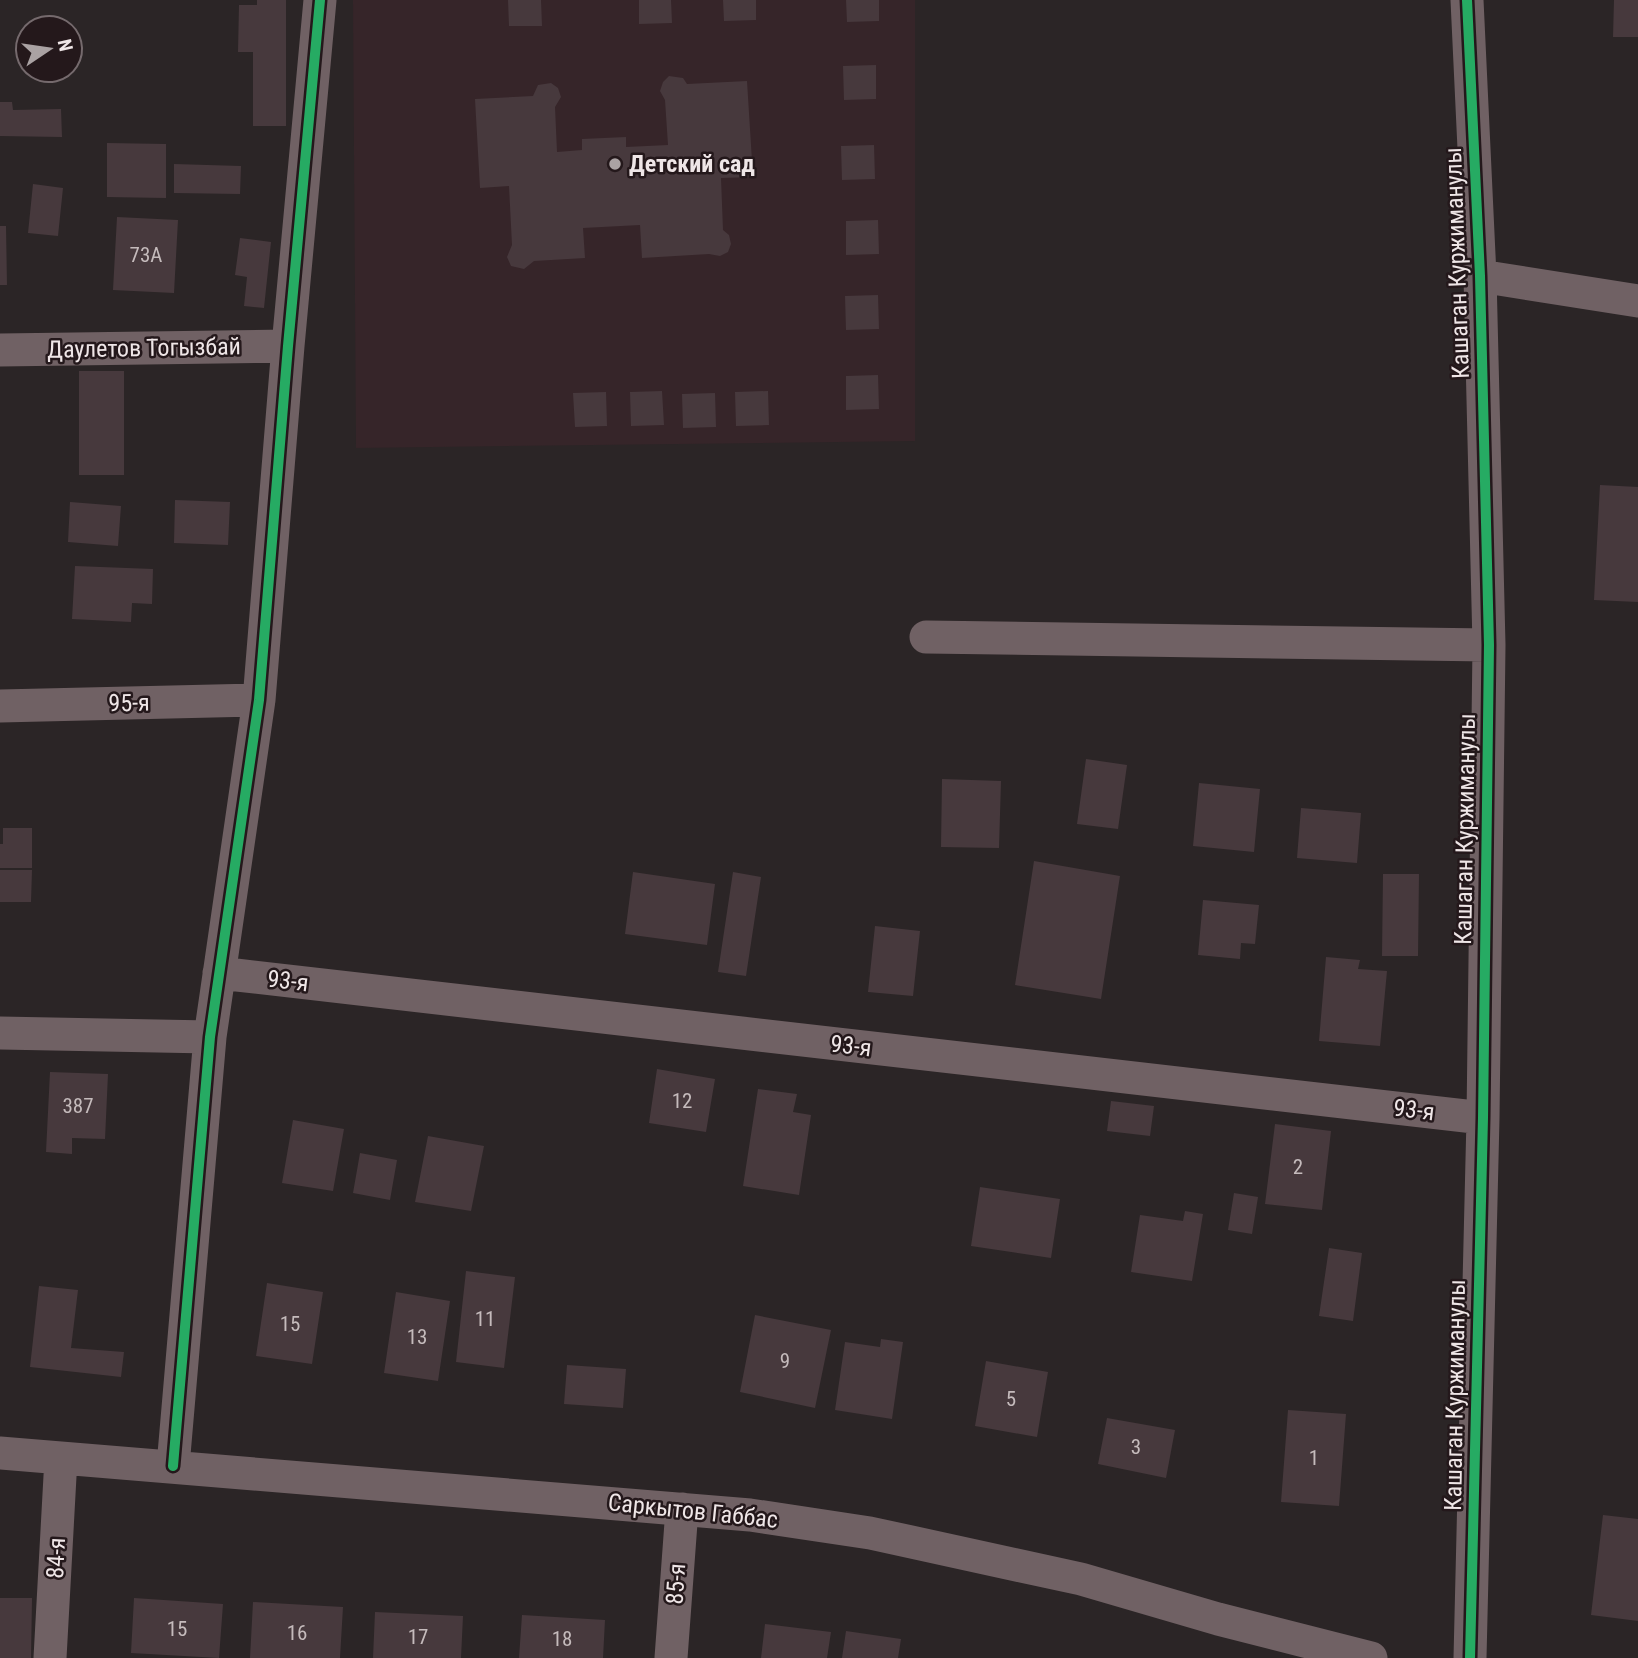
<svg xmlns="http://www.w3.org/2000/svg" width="1638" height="1658" font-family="'Roboto Condensed',sans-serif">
  <rect width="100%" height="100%" fill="#2b2526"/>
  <path fill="#362529" d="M 353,0 L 915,0 L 915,441 L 356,448 Z"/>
  <path fill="#47393d" d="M 257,0 L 286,0 L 286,126 L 253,126 L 253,52 L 238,52 L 239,5 L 257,5 Z
    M 508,0 L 541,0 L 542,26 L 509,26 Z
    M 639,0 L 671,0 L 672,23 L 639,24 Z
    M 723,0 L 756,0 L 756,20 L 724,21 Z
    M 846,0 L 879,0 L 879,21 L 847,22 Z
    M 1614,0 L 1638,0 L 1638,37 L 1613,37 Z
    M 876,65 L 876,99 L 844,100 L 843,66 Z
    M 669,76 L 683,78 L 687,84 L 747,81 L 753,177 L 721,178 L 723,230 L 729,235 L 731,244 L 728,252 L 720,256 L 709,254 L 642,258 L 640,225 L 583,228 L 585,258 L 534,261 L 524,269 L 511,266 L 507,257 L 512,245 L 509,186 L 480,188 L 475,99 L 533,96 L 538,85 L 551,83 L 558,88 L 561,97 L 555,107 L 557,152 L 582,150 L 582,139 L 626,137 L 626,147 L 668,145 L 665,100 L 660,91 L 663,82 Z
    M 0,102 L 12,102 L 13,110 L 61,109 L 62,137 L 0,136 Z
    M 107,143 L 166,144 L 166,198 L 107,197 Z
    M 874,145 L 875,179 L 842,180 L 841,146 Z
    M 174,164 L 241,166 L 240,194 L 174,193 Z
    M 33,184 L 63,188 L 58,236 L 28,233 Z
    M 117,217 L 178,220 L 174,293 L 113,290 Z
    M 878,220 L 879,254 L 846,255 L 846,221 Z
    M 0,226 L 6,226 L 7,285 L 0,285 Z
    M 240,238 L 271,242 L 264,308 L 244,306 L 247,277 L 235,275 Z
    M 878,295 L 879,329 L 846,330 L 845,296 Z
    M 79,371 L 124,371 L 124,475 L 79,475 Z
    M 878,375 L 879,409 L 846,410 L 846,376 Z
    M 662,391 L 664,425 L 631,426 L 630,392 Z
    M 768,391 L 769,425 L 736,426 L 735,392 Z
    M 606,392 L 607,426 L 575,427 L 573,393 Z
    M 715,393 L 716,427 L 683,428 L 682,394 Z
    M 1600,485 L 1638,487 L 1638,602 L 1594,600 Z
    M 175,500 L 230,502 L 228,545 L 174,543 Z
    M 70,502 L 121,506 L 118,546 L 68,542 Z
    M 75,566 L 153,569 L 152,604 L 132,603 L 131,622 L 72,619 Z
    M 1086,759 L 1127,765 L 1118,829 L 1077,824 Z
    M 942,779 L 1001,781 L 999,848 L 941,847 Z
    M 1199,783 L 1260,789 L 1254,852 L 1193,846 Z
    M 1301,808 L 1361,813 L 1357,863 L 1297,858 Z
    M 3,828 L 32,828 L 32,868 L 0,868 L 0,844 L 3,844 Z
    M 1034,861 L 1120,876 L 1101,999 L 1015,985 Z
    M 0,870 L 32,870 L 31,902 L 0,902 Z
    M 633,872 L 715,884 L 707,945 L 625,934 Z
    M 733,872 L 761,877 L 746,976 L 718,972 Z
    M 1383,874 L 1419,874 L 1418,956 L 1382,956 Z
    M 1203,900 L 1259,905 L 1255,944 L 1241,943 L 1240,959 L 1198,955 Z
    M 875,926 L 920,931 L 913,996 L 868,992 Z
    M 1326,957 L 1360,960 L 1358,969 L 1387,971 L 1380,1046 L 1319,1041 Z
    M 657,1069 L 715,1079 L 706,1132 L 649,1123 Z
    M 50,1072 L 108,1074 L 105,1139 L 72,1138 L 72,1154 L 46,1152 Z
    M 758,1089 L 797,1094 L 793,1112 L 811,1115 L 799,1195 L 743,1186 Z
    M 1111,1101 L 1154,1106 L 1150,1136 L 1107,1131 Z
    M 293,1120 L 344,1129 L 333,1191 L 282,1183 Z
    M 1275,1124 L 1331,1131 L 1322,1210 L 1265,1204 Z
    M 428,1136 L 484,1146 L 471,1211 L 415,1202 Z
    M 360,1153 L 397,1160 L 390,1200 L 353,1193 Z
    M 980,1187 L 1060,1199 L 1051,1258 L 971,1246 Z
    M 1234,1193 L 1258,1197 L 1252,1234 L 1228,1230 Z
    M 1185,1211 L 1203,1214 L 1192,1281 L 1131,1272 L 1140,1215 L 1183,1221 Z
    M 1329,1248 L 1362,1253 L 1353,1321 L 1319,1316 Z
    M 466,1271 L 515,1277 L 504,1368 L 456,1362 Z
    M 267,1283 L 323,1292 L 312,1364 L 256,1356 Z
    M 39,1286 L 78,1290 L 71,1348 L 124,1352 L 121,1377 L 30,1367 Z
    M 396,1292 L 450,1301 L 438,1381 L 384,1373 Z
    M 755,1315 L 831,1330 L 815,1408 L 740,1392 Z
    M 881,1339 L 903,1342 L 892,1419 L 835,1410 L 845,1342 L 880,1347 Z
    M 986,1361 L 1048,1372 L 1037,1437 L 975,1426 Z
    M 567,1365 L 626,1369 L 623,1408 L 564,1404 Z
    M 1288,1410 L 1346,1414 L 1339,1506 L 1281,1502 Z
    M 1107,1418 L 1175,1430 L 1166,1478 L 1098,1464 Z
    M 1603,1515 L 1638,1519 L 1638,1621 L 1591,1615 Z
    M 0,1598 L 32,1598 L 31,1658 L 0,1658 Z
    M 134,1598 L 223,1604 L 219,1658 L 131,1653 Z
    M 253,1602 L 343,1607 L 340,1658 L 250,1658 Z
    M 375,1612 L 463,1616 L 461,1658 L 373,1658 Z
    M 522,1615 L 605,1620 L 603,1658 L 519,1658 Z
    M 765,1624 L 831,1632 L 827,1658 L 761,1658 Z
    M 846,1631 L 901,1639 L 898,1658 L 842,1658 Z"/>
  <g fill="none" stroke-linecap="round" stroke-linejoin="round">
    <path stroke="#706164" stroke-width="33" d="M 1467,0 L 1480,276 L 1489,645 L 1483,1118 L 1470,1658
      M 1480,276 L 1638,301
      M 0,350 L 288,346
      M 926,637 L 1489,645
      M 0,706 L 259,700
      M 219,973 L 1483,1118
      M 0,1033 L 210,1037
      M 0,1453 L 750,1515 L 870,1533 L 1081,1579 L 1218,1619 L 1371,1658
      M 173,1466 L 210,1037 L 259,700 L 288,346 L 320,0
      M 50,1658 L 61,1458
      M 671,1658 L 682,1509"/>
    <g stroke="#24181b" stroke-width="15">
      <path id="cycleway" d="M 1467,0 L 1480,276 L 1489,645 L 1483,1118 L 1470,1658
        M 173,1466 L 210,1037 L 259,700 L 288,346 L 320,0"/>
    </g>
    <use href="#cycleway" stroke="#26ab63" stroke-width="10"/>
  </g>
  <circle fill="#aaa2a3" stroke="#24181b" stroke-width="2.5" cx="615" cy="164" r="7"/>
  <g text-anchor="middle" stroke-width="5" stroke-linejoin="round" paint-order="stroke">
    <g font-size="21" fill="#c5bbbc">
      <text x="146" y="262">73А</text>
      <text x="682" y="1108">12</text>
      <text x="78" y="1113">387</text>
      <text x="1298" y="1174">2</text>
      <text x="485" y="1326">11</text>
      <text x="290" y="1331">15</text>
      <text x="417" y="1344">13</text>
      <text x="785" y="1368">9</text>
      <text x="1011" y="1406">5</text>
      <text x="1136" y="1454">3</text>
      <text x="1314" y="1465">1</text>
      <text x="177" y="1636">15</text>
      <text x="297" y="1640">16</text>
      <text x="418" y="1644">17</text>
      <text x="562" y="1646">18</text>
    </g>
    <g font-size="24" font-weight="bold" fill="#efe6e7" stroke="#24181b" text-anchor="start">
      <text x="629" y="172">Детский сад</text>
    </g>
    <g font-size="24" fill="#efe6e7" stroke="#24181b">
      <text transform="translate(1457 263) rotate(-92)" y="8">Кашаган Куржиманулы</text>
      <text transform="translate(144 348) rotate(-1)" y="8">Даулетов Тогызбай</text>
      <text transform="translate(129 703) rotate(-1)" y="8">95-я</text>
      <text transform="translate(1465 829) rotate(-89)" y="8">Кашаган Куржиманулы</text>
      <text transform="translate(288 981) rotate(7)" y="8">93-я</text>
      <text transform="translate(851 1046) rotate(7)" y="8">93-я</text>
      <text transform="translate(1414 1110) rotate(7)" y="8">93-я</text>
      <text transform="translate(1455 1395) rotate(-89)" y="8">Кашаган Куржиманулы</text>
      <text transform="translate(693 1511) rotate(6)" y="8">Саркытов Габбас</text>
      <text transform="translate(56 1558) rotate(-87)" y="8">84-я</text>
      <text transform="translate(676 1584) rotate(-86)" y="8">85-я</text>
    </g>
  </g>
  <g transform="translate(49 49) rotate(77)"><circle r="33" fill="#24181b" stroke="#756a6d" stroke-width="2"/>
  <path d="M0-5L12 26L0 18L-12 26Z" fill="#aaa2a3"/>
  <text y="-10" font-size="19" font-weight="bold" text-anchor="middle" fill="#efe6e7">N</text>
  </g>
</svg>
